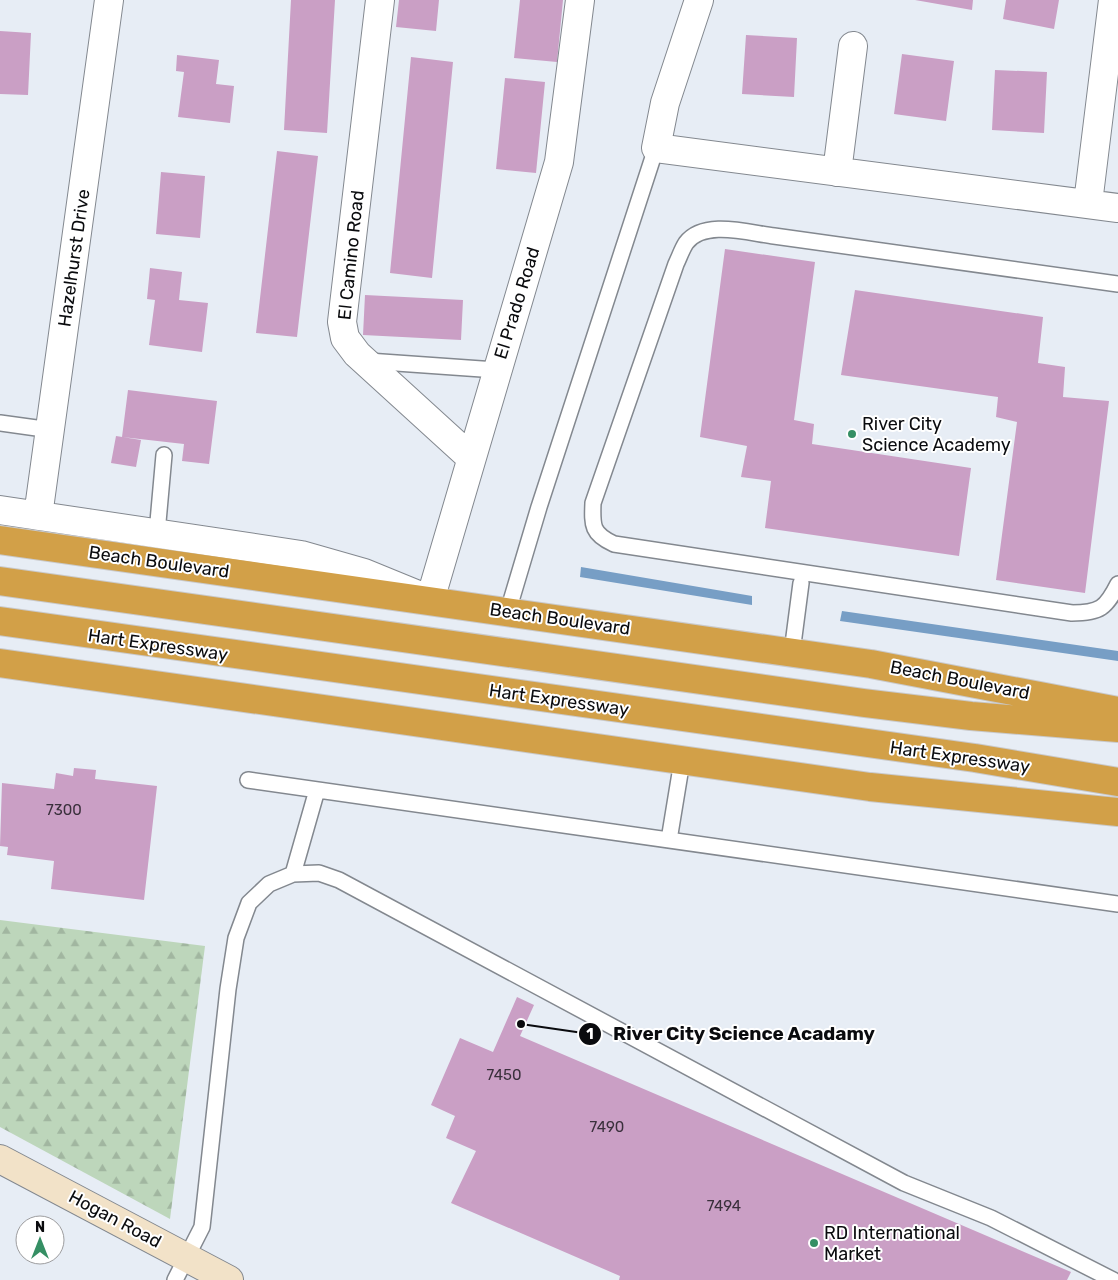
<svg xmlns="http://www.w3.org/2000/svg" width="1118" height="1280" font-family="Rubik,sans-serif">
  <defs>
    <pattern id="forest-firs" width="22" height="20" patternUnits="userSpaceOnUse" patternTransform="scale(1.25)"><rect width="22" height="20" fill="#bdd6bb"/><path d="M5 1l3.5 6h-7zM16 11l3.5 6h-7z" fill="#a1b6a0"/></pattern>
  </defs>
  <rect width="100%" height="100%" fill="#e7edf5"/>
  <path fill="url(#forest-firs)" d="M 0,920 L 205,946 L 170,1219 L 0,1127 Z"/>
  <path fill="#779ec5" d="M 581,567 L 752,596 L 752,605 L 580,577 Z
    M 842,611 L 1118,651 L 1118,661 L 840,621 Z"/>
  <path fill="#ca9fc5" d="M 291,0 L 335,0 L 327,133 L 284,130 Z
    M 399,0 L 439,0 L 436,31 L 396,27 Z
    M 520,0 L 563,0 L 557,62 L 514,58 Z
    M 915,0 L 973,0 L 972,10 Z
    M 1006,0 L 1059,0 L 1054,29 L 1003,19 Z
    M 0,31 L 31,33 L 28,95 L 0,94 Z
    M 746,35 L 797,38 L 794,97 L 742,94 Z
    M 902,54 L 954,61 L 946,121 L 894,114 Z
    M 177,55 L 219,60 L 216,84 L 234,86 L 230,123 L 178,117 L 184,72 L 176,71 Z
    M 411,57 L 453,62 L 432,278 L 390,273 Z
    M 995,70 L 1047,72 L 1044,133 L 992,130 Z
    M 505,78 L 545,82 L 536,173 L 496,169 Z
    M 277,151 L 318,156 L 297,337 L 256,333 Z
    M 161,172 L 205,176 L 200,238 L 156,234 Z
    M 725,249 L 815,262 L 794,420 L 814,424 L 812,444 L 971,468 L 959,556 L 765,528 L 771,481 L 741,477 L 747,446 L 700,437 Z
    M 150,268 L 182,272 L 179,300 L 208,303 L 202,352 L 149,345 L 155,300 L 147,299 Z
    M 855,290 L 1043,317 L 1038,363 L 1065,367 L 1063,397 L 1109,401 L 1085,593 L 996,580 L 1017,422 L 996,417 L 998,397 L 841,375 Z
    M 365,295 L 463,300 L 461,340 L 363,335 Z
    M 128,390 L 217,401 L 209,464 L 182,461 L 184,444 L 122,437 Z
    M 116,436 L 141,440 L 136,467 L 111,463 Z
    M 74,768 L 96,770 L 95,779 L 157,786 L 144,900 L 51,889 L 54,861 L 7,855 L 8,847 L 0,846 L 2,783 L 54,789 L 56,773 L 73,776 Z
    M 517,997 L 534,1005 L 520,1036 L 1071,1272 L 1067,1280 L 619,1280 L 620,1276 L 451,1203 L 476,1151 L 446,1138 L 455,1116 L 431,1105 L 460,1038 L 493,1052 Z"/>
  <g fill="none" stroke-linecap="round" stroke-linejoin="round">
    <g stroke="#83888f" stroke-width="18">
      <path id="lane" d="M 1118,284 L 774,236 C 749,233 704,219 686,243 C 682,249 679,258 676,264 L 593,503 C 592,526 592,534 614,544 L 1072,613 C 1100,613 1106,608 1118,584
        M 368,361 L 496,370
        M 0,423 L 51,430
        M 157,533 L 164,455
        M 508,611 L 539,507 L 656,148
        M 792,652 L 801,583
        M 248,780 L 1118,904
        M 669,840 L 682,761
        M 293,874 L 317,790
        M 175,1280 L 202,1227 L 228,989 L 236,938 L 249,903 L 269,884 L 293,874 L 319,873 L 339,880 L 904,1183 L 991,1218 L 1113,1280"/>
    </g>
    <g stroke="#83888f" stroke-width="30">
      <path id="street" d="M 380,0 L 342,322 L 345,338 L 357,354 L 470,457
        M 699,0 L 665,103 L 656,148 L 1118,208
        M 837,172 L 853,46
        M 1088,203 L 1113,0
        M 0,510 L 301,555 L 364,573 L 430,600 L 559,162 L 580,0
        M 38,516 L 109,0"/>
    </g>
    <g stroke="#83888f" stroke-width="30">
      <path id="secondary" d="M 0,1159 L 229,1280"/>
    </g>
    <g stroke="#c9c9ca" stroke-width="30">
      <path id="highway" d="M 0,540 L 871,664 L 1118,711
        M 0,581 L 864,703 L 971,716 L 1118,728
        M 0,621 L 975,758 L 1118,782
        M 0,663 L 870,787 L 1118,812"/>
    </g>
    <use href="#lane" stroke="#fff" stroke-width="15"/>
    <use href="#street" stroke="#fff" stroke-width="28"/>
    <use href="#secondary" stroke="#f2e2c8" stroke-width="28"/>
    <use href="#highway" stroke="#d2a048" stroke-width="28"/>
  </g>
  <g fill="#358f64" stroke="#fff" stroke-width="2">
    <circle cx="852" cy="434" r="5"/>
    <circle cx="814" cy="1243" r="5"/>
  </g>
  <g text-anchor="middle" stroke-width="4" stroke-linejoin="round" paint-order="stroke">
    <g font-size="15" fill="#3a303c">
      <text x="64" y="815">7300</text>
      <text x="504" y="1080">7450</text>
      <text x="607" y="1132">7490</text>
      <text x="724" y="1211">7494</text>
    </g>
    <g font-size="18" fill="#0a0b0e" stroke="#fff">
      <text transform="translate(351 255) rotate(-84)" y="6">El Camino Road</text>
      <text transform="translate(74 258) rotate(-82)" y="6">Hazelhurst Drive</text>
      <text transform="translate(517 303) rotate(-73)" y="6">El Prado Road</text>
      <text transform="translate(159 562) rotate(8)" y="6">Beach Boulevard</text>
      <text transform="translate(560 619) rotate(8)" y="6">Beach Boulevard</text>
      <text transform="translate(158 645) rotate(8)" y="6">Hart Expressway</text>
      <text transform="translate(960 680) rotate(11)" y="6">Beach Boulevard</text>
      <text transform="translate(559 700) rotate(8)" y="6">Hart Expressway</text>
      <text transform="translate(960 757) rotate(8)" y="6">Hart Expressway</text>
      <text transform="translate(115 1219) rotate(28)" y="6">Hogan Road</text>
    </g>
    <g font-size="18" fill="#0a0b0e" stroke="#fff" text-anchor="start">
      <text x="862" y="430">River City<tspan x="862" dy="21">Science Academy</tspan></text>
      <text x="824" y="1239">RD International<tspan x="824" dy="21">Market</tspan></text>
    </g>
  </g>
  <path fill="none" stroke="#0a0b0e" stroke-width="2" d="M521 1024L590 1034"/>
  <g fill="#0a0b0e" stroke="#fff" stroke-width="2">
    <circle cx="521" cy="1024" r="5"/>
    <circle cx="590" cy="1034" r="12"/>
  </g>
  <g font-size="15" text-anchor="middle" font-weight="bold" fill="#fff">
    <text x="590" y="1039">1</text>
  </g>
  <g font-size="19" text-anchor="middle" font-weight="bold" fill="#0a0b0e" stroke="#fff" stroke-width="4" stroke-linejoin="round" paint-order="stroke">
    <text x="744" y="1040">River City Science Acadamy</text>
  </g>
  <g transform="translate(40 1240)"><circle r="24" fill="#ffffff" stroke="#9d9d9f"/>
  <path d="M0-4L9 19L0 12L-9 19Z" fill="#358f64"/>
  <text y="-8" font-size="14" font-weight="bold" text-anchor="middle" fill="#0a0b0e">N</text>
  </g>
</svg>
